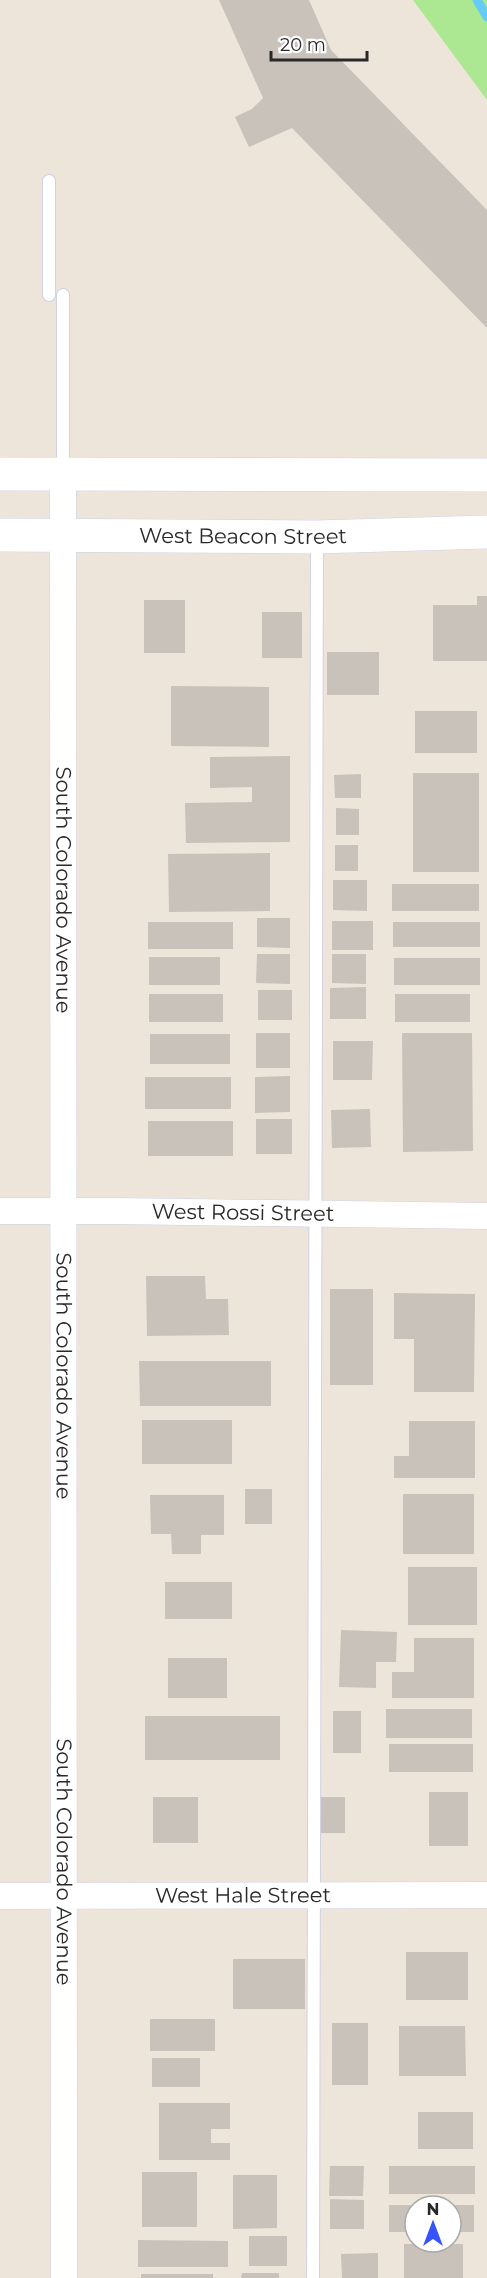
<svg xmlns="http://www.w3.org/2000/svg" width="487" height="2278" font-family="Montserrat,sans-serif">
  <rect width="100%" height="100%" fill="#ede5da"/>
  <path fill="#ace892" d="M 413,0 L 487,0 L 487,100 Z"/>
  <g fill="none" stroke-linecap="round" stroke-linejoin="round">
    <path stroke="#65ccf7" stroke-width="9" d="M 477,0 L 487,17"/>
  </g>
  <path fill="#c8c2ba" d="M 219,0 L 309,0 L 331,50 L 487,210 L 487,328 L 292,128 L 249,147 L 235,117 L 252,109 L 263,98 Z
    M 477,596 L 487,596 L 487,661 L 433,661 L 433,605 L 477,605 Z
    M 144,600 L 185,600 L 185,653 L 144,653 Z
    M 262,612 L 302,612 L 302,658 L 262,658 Z
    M 327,652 L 379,652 L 379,695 L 327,695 Z
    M 171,686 L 269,687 L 269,747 L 171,746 Z
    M 415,711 L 477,711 L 477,753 L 415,753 Z
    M 290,756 L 290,842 L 186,843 L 185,803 L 252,802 L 252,787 L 210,788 L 210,757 Z
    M 413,773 L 479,773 L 479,872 L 413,872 Z
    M 361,774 L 361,798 L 335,798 L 334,775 Z
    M 336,808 L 359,809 L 359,835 L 336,835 Z
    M 335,845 L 358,845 L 358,871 L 335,871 Z
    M 270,853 L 270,911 L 169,912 L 168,854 Z
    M 333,880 L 367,880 L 367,911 L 333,910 Z
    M 392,884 L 479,884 L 479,911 L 392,911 Z
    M 257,918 L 290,918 L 290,948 L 257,947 Z
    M 332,921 L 373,921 L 373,950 L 332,950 Z
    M 148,922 L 233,922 L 233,949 L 148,949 Z
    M 393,922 L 480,922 L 480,947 L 393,947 Z
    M 257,954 L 290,954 L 290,984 L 256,983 Z
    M 332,954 L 366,954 L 366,984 L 332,983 Z
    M 149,957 L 220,957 L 220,985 L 149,985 Z
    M 394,958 L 480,958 L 480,985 L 394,985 Z
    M 366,987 L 366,1019 L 330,1019 L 330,988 Z
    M 258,990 L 292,990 L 292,1020 L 258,1020 Z
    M 149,994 L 223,994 L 223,1022 L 149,1022 Z
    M 395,994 L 470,994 L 470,1022 L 395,1022 Z
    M 256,1033 L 290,1033 L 290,1068 L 256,1068 Z
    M 402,1033 L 472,1033 L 473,1151 L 403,1152 Z
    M 150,1034 L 230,1034 L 230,1064 L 150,1064 Z
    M 333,1041 L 373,1041 L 372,1080 L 333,1080 Z
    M 290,1076 L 290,1112 L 255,1113 L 255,1077 Z
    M 145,1077 L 231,1077 L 231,1109 L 145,1109 Z
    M 370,1109 L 371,1147 L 332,1148 L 331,1110 Z
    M 256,1119 L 292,1119 L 292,1154 L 256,1154 Z
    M 148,1121 L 233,1121 L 233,1156 L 148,1156 Z
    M 146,1276 L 205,1276 L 206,1299 L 228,1299 L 229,1335 L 147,1336 Z
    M 330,1289 L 373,1289 L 373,1385 L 330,1385 Z
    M 394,1293 L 475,1294 L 474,1392 L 414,1392 L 414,1339 L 394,1339 Z
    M 139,1361 L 271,1361 L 271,1406 L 140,1406 Z
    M 142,1420 L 232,1420 L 232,1464 L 142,1464 Z
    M 409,1421 L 475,1421 L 475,1478 L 394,1478 L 394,1456 L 409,1456 Z
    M 245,1489 L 272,1489 L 272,1524 L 245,1524 Z
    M 403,1494 L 474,1494 L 474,1554 L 403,1554 Z
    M 150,1495 L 224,1495 L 224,1535 L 201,1535 L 201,1554 L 172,1554 L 171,1534 L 151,1534 Z
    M 408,1567 L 477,1567 L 477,1625 L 408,1625 Z
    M 165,1582 L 232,1582 L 232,1619 L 165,1619 Z
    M 341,1630 L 397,1632 L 396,1662 L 376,1662 L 376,1688 L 339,1687 Z
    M 414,1638 L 474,1638 L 474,1698 L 392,1698 L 392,1672 L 414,1672 Z
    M 168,1658 L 227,1658 L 227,1698 L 168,1698 Z
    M 386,1709 L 472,1709 L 472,1738 L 386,1738 Z
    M 333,1711 L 361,1711 L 361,1753 L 333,1753 Z
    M 145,1716 L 280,1716 L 280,1760 L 145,1760 Z
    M 389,1744 L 473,1744 L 473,1772 L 389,1772 Z
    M 429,1792 L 468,1792 L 468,1846 L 429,1846 Z
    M 153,1797 L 198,1797 L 198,1843 L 153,1843 Z
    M 321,1797 L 345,1797 L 345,1833 L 321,1833 Z
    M 406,1952 L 468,1952 L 468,2000 L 406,2000 Z
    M 233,1959 L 305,1959 L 305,2009 L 233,2009 Z
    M 150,2019 L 215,2019 L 215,2051 L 150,2051 Z
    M 332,2023 L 368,2023 L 368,2085 L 332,2085 Z
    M 399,2026 L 465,2026 L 466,2076 L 399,2076 Z
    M 152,2058 L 200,2058 L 200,2087 L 152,2087 Z
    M 159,2103 L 230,2103 L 230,2129 L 211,2129 L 211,2143 L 230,2143 L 230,2160 L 159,2160 Z
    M 418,2112 L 473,2112 L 473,2149 L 418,2149 Z
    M 330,2166 L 364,2166 L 363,2196 L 329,2196 Z
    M 389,2166 L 475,2166 L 475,2194 L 389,2194 Z
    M 142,2172 L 197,2172 L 197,2227 L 142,2227 Z
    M 233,2175 L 277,2175 L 277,2228 L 233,2229 Z
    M 330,2199 L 364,2200 L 364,2229 L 330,2229 Z
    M 389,2205 L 415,2205 L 415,2232 L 389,2232 Z
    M 451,2205 L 474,2205 L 474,2232 L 451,2232 Z
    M 249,2236 L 287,2236 L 287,2266 L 249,2266 Z
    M 138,2240 L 228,2241 L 228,2267 L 138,2267 Z
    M 404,2244 L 463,2244 L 463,2278 L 404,2278 Z
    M 378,2253 L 378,2278 L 342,2278 L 341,2254 Z
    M 242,2273 L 279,2273 L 279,2278 L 241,2278 Z
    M 141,2274 L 213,2274 L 213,2278 L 141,2278 Z"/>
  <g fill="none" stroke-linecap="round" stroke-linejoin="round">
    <g stroke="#cfd2e4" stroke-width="14">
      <path id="lane" d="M 49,181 L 49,295
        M 63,472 L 63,295
        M 313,2278 L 317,539"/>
    </g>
    <g stroke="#cfd2e4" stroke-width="27">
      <g id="street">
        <path id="s1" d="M 63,473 L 64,2278"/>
        <path id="s2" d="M 0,1211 L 116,1211 L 487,1216"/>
        <path id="s3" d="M 0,1896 L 487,1895"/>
      </g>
    </g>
    <g stroke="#cfd2e4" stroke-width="34">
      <g id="secondary">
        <path d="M 0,474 L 487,475"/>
        <path id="s4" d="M 0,535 L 317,537 L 487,532"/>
      </g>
    </g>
    <use href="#lane" stroke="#fff" stroke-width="12"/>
    <use href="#street" stroke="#fff" stroke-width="26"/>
    <use href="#secondary" stroke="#fff" stroke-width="33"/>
  </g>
  <g text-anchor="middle" stroke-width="4.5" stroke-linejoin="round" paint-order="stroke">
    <g font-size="21" fill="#292929" stroke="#fff">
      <text dy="7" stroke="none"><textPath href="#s4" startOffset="243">West Beacon Street</textPath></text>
      <text dy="7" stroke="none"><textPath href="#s1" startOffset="417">South Colorado Avenue</textPath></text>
      <text dy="7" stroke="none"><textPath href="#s2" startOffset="243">West Rossi Street</textPath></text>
      <text dy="7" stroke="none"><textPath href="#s1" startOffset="903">South Colorado Avenue</textPath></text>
      <text dy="7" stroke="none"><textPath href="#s1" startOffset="1389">South Colorado Avenue</textPath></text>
      <text dy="7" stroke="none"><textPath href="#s3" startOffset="243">West Hale Street</textPath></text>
    </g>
  </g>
  <g transform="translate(433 2224)"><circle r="28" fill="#ffffff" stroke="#a9a9a9" stroke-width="1.5"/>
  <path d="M0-4.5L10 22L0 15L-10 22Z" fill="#3554ff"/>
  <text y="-9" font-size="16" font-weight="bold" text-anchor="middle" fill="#292929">N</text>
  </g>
  <path d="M271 51v9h96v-9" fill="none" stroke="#292929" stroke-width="3"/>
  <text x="280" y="51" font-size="18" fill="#292929" stroke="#ffffff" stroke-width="4.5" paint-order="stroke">20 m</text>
</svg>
